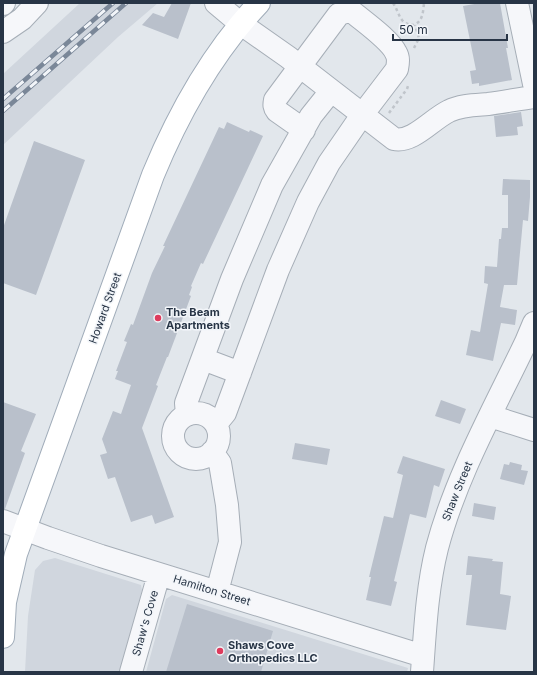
<svg xmlns="http://www.w3.org/2000/svg" width="537" height="675" font-family="Inter,sans-serif">
  <rect width="100%" height="100%" fill="#e2e7ec"/>
  <path fill="#d0d6de" d="M 80,3 L 158,3 L 118,37 L 3,145 L 3,74 Z
    M 55,558 L 141,585 L 142,590 L 120,672 L 25,672 L 28,616 L 35,570 L 43,561 Z
    M 172,595 L 408,668 L 407,672 L 146,672 L 166,599 Z"/>
  <path fill="#b9c0cb" d="M 172,3 L 191,3 L 178,39 L 142,25 L 153,13 L 164,17 Z
    M 480,3 L 500,3 L 508,48 L 506,48 L 512,80 L 479,86 L 479,83 L 472,84 L 470,71 L 476,70 L 463,6 Z
    M 521,112 L 523,126 L 517,127 L 518,135 L 496,137 L 494,116 Z
    M 227,122 L 249,132 L 250,130 L 263,136 L 203,264 L 201,263 L 191,286 L 192,287 L 189,295 L 191,296 L 168,357 L 167,357 L 156,385 L 158,386 L 142,428 L 174,517 L 155,524 L 152,515 L 131,522 L 115,477 L 108,479 L 100,455 L 107,453 L 102,439 L 113,411 L 121,414 L 131,385 L 115,379 L 118,371 L 116,371 L 127,342 L 124,341 L 131,324 L 133,325 L 152,273 L 165,246 L 163,246 L 219,127 L 224,129 Z
    M 34,141 L 85,160 L 36,295 L 3,283 L 3,228 Z
    M 503,179 L 530,180 L 530,197 L 528,221 L 523,220 L 517,285 L 504,285 L 500,307 L 517,310 L 515,325 L 501,323 L 493,361 L 466,355 L 471,330 L 480,332 L 488,284 L 484,283 L 485,266 L 497,267 L 499,239 L 501,239 L 502,228 L 508,228 L 508,195 L 502,195 Z
    M 441,400 L 466,409 L 460,424 L 435,416 Z
    M 3,402 L 36,414 L 21,451 L 25,453 L 5,509 L 3,509 Z
    M 295,443 L 330,449 L 327,465 L 292,459 Z
    M 403,456 L 445,469 L 439,487 L 434,485 L 426,518 L 410,514 L 394,581 L 397,582 L 391,606 L 366,600 L 371,577 L 369,577 L 384,516 L 393,518 L 403,475 L 397,473 Z
    M 510,462 L 522,465 L 521,470 L 528,471 L 524,485 L 500,479 L 504,464 L 509,465 Z
    M 474,503 L 496,507 L 494,520 L 472,516 Z
    M 468,556 L 493,559 L 492,561 L 503,562 L 500,594 L 511,596 L 506,630 L 466,625 L 472,575 L 466,575 Z
    M 187,604 L 273,631 L 261,672 L 166,672 Z"/>
  <g fill="none" stroke-linecap="round" stroke-linejoin="round">
    <g stroke="#a6aeb7" stroke-width="24">
      <path id="minor" d="M 216,3 L 241,24 L 288,57 L 394,139 C 413,143 432,119 449,111 C 461,105 476,105 488,104 C 504,102 519,99 534,97
        M 517,3 L 534,84
        M 3,4 L 4,3
        M 3,32 L 22,19 L 37,3
        M 203,359 L 240,373
        M173 436a23 23 0 1 1 46 0a23 23 0 1 1-46 0Z
        M 187,415 L 186,403 L 232,279 L 272,185 L 311,116 L 331,91
        M 490,416 L 534,430
        M 216,424 L 225,413 L 278,270 L 308,202 L 329,163 L 362,115 L 397,69 C 398,63 399,58 396,53 C 391,41 366,23 355,14 L 350,11 L 339,14 L 275,100 C 274,105 274,107 277,111 L 304,130
        M 212,452 L 220,463 L 227,505 L 230,542 L 217,592
        M 3,521 L 48,538 L 101,556 L 423,656
        M 131,672 L 159,574
        M 422,672 C 425,631 427,588 437,548 C 456,476 494,409 526,342 L 534,323"/>
    </g>
    <g stroke="#a0acb9" stroke-width="24">
      <path id="major" d="M 3,637 L 5,602 L 16,554 L 153,175 C 179,112 212,53 259,3"/>
    </g>
    <path stroke="#c0c5cb" stroke-width="2.5" stroke-dasharray="3 3" stroke-linecap="butt" d="M 393,3 C 400,13 399,25 414,25 C 423,21 423,12 424,3
      M 414,48 L 419,38 L 415,25
      M 389,113 L 407,89 L 408,86"/>
    <use href="#minor" stroke="#f6f7fa" stroke-width="22"/>
    <use href="#major" stroke="#fff" stroke-width="22"/>
    <g stroke="#7a8798" stroke-width="4.5">
      <path id="rail" d="M 3,99 L 113,3
        M 3,111 L 126,3"/>
    </g>
    <use href="#rail" stroke="#f2f5f9" stroke-width="3" stroke-dasharray="9" stroke-linecap="butt"/>
  </g>
  <g fill="#de3b5d" stroke="#f2f5f9" stroke-width="1.5">
    <circle cx="158" cy="318" r="4"/>
    <circle cx="220" cy="651" r="4"/>
  </g>
  <g text-anchor="middle" stroke-width="3" stroke-linejoin="round" paint-order="stroke">
    <g font-size="11" fill="#283546" stroke="#f2f5f9">
      <text transform="translate(105 308) rotate(-70)" y="4">Howard Street</text>
      <text transform="translate(457 491) rotate(-68)" y="4">Shaw Street</text>
      <text transform="translate(212 590) rotate(17)" y="4">Hamilton Street</text>
      <text transform="translate(145 623) rotate(-74)" y="4">Shaw's Cove</text>
    </g>
    <g font-size="11" font-weight="bold" fill="#283546" stroke="#f2f5f9" text-anchor="start">
      <text x="166" y="316">The Beam<tspan x="166" dy="13">Apartments</tspan></text>
      <text x="228" y="649">Shaws Cove<tspan x="228" dy="13">Orthopedics LLC</tspan></text>
    </g>
  </g>
  <rect width="537" height="675" fill="none" stroke="#283546" stroke-width="8"/>
  <path d="M393 34v6h114v-6" fill="none" stroke="#283546" stroke-width="2"/>
  <text x="399" y="34" font-size="12" fill="#283546" stroke="#f2f5f9" stroke-width="3" paint-order="stroke">50 m</text>
</svg>
